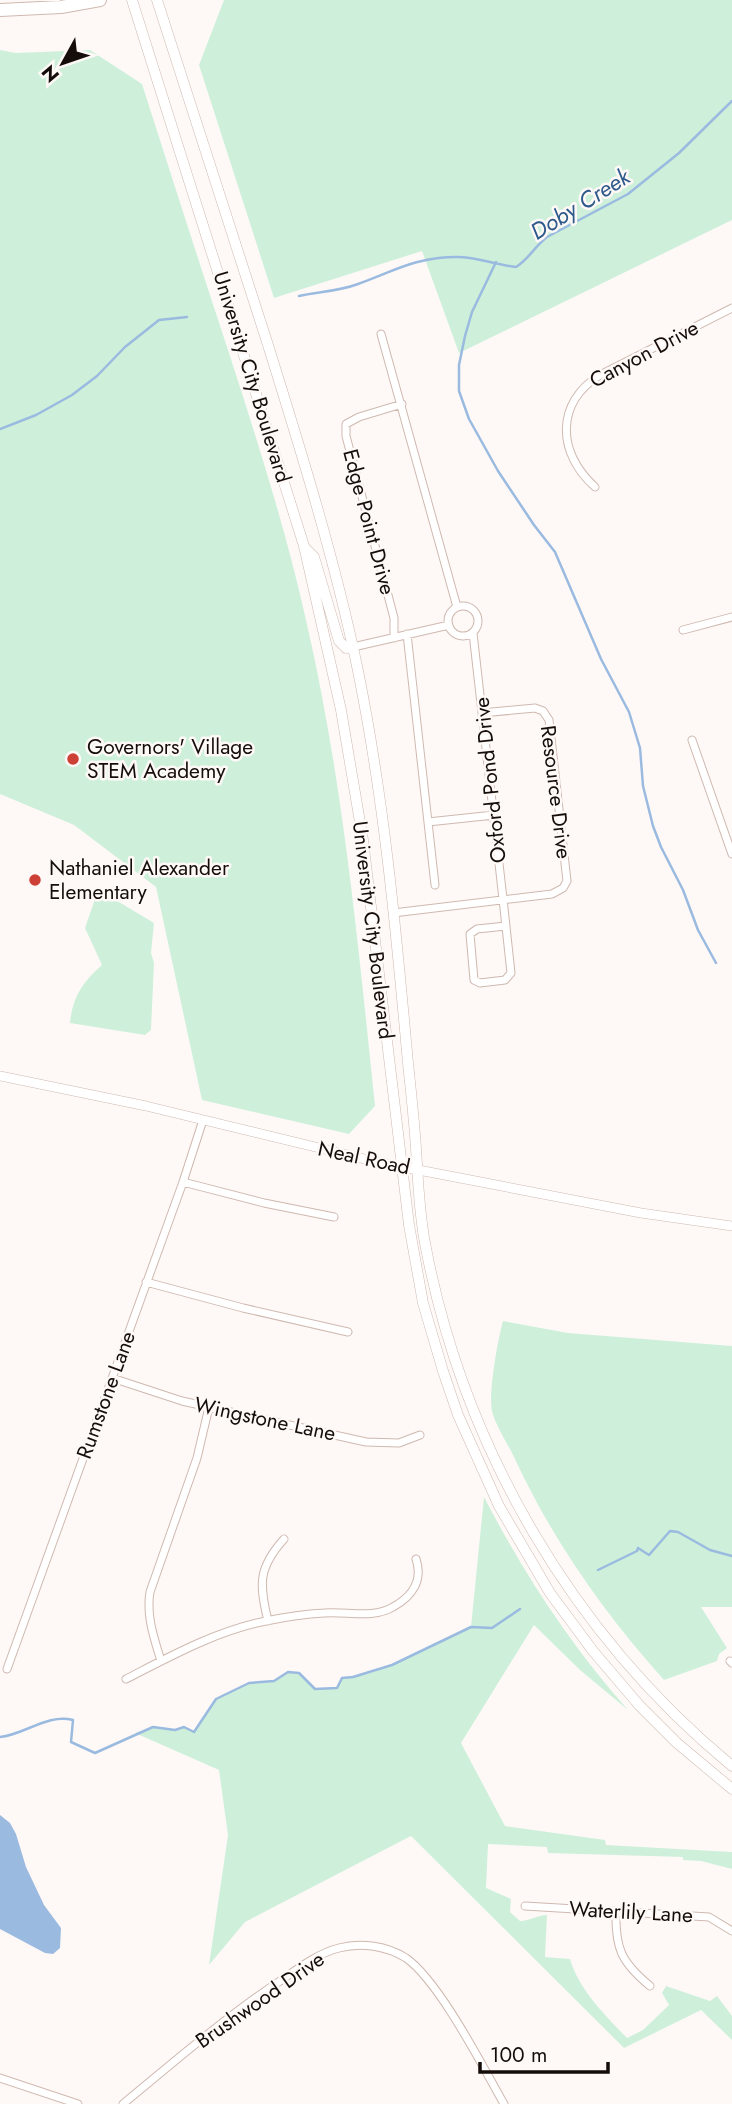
<svg xmlns="http://www.w3.org/2000/svg" width="732" height="2104" font-family="Jost,sans-serif">
  <rect width="100%" height="100%" fill="#fef9f7"/>
  <path fill="#cef0da" d="M 224,0 L 732,0 L 732,220 L 459,353 L 422,251 L 274,298 L 199,65 Z
    M 0,50 L 16,53 L 90,50 L 142,84 C 171,175 200,265 230,356 C 258,443 286,530 306,620 C 343,780 358,943 375,1106 L 349,1134 L 202,1100 L 156,887 L 74,825 L 0,794 Z
    M 104,893 L 154,923 L 151,953 L 154,963 L 151,1030 L 145,1035 L 70,1023 C 72,998 83,981 102,965 L 85,928 L 96,896 Z
    M 503,1321 L 568,1333 L 732,1346 L 732,1607 L 701,1607 L 727,1648 L 719,1654 L 717,1661 L 664,1680 C 604,1613 553,1541 515,1459 C 508,1444 496,1427 492,1411 C 488,1395 498,1338 503,1321 Z
    M 484,1497 C 524,1574 571,1646 628,1710 L 580,1670 L 534,1625 L 461,1743 L 505,1826 L 605,1840 L 606,1845 L 732,1852 L 732,1869 L 701,1861 L 683,1860 L 683,1857 L 548,1853 L 547,1847 L 488,1844 L 486,1888 L 511,1899 L 510,1912 L 520,1921 C 530,1921 537,1915 547,1915 L 545,1957 L 570,1959 C 579,1990 606,2016 627,2038 L 643,2030 L 669,2005 L 662,1993 L 666,1986 L 710,2001 L 717,1996 L 732,2016 L 732,2040 L 701,2010 L 624,2048 L 411,1836 L 245,1922 L 209,1965 L 228,1835 L 219,1770 L 135,1733 L 153,1727 L 175,1730 L 184,1727 L 194,1732 L 216,1699 L 249,1683 L 274,1681 L 288,1672 L 299,1673 L 315,1689 L 337,1688 L 342,1678 C 387,1674 430,1647 471,1627 Z"/>
  <path fill="#9abae0" d="M 0,1815 L 10,1823 L 16,1834 L 26,1867 L 44,1905 L 61,1928 L 60,1948 L 53,1954 L 45,1953 L 0,1929 Z"/>
  <g fill="none" stroke-linecap="round" stroke-linejoin="round">
    <path stroke="#9abae0" stroke-width="2.5" d="M 496,262 L 472,312 L 465,336 L 459,365 L 459,391 L 469,419 L 498,471 L 534,525 L 555,552 L 601,659 L 629,712 L 640,748 L 643,786 L 653,826 L 661,847 L 683,890 L 698,930 L 716,963
      M 299,296 C 318,292 340,291 358,284 C 394,271 416,257 457,257 C 478,257 496,265 516,267 C 529,259 535,246 547,237 L 628,194 L 679,153 L 732,101
      M 0,429 L 36,415 L 72,395 L 97,376 L 125,347 L 159,320 L 187,317
      M 598,1570 L 637,1551 L 638,1548 L 649,1555 L 670,1531 L 678,1532 L 710,1550 L 732,1556
      M 0,1737 C 24,1735 48,1713 73,1720 L 71,1742 L 95,1753 L 153,1727 L 175,1730 L 184,1727 L 194,1732 L 216,1699 L 249,1683 L 274,1681 L 288,1672 L 299,1673 L 315,1689 L 337,1688 L 342,1678 L 353,1677 L 392,1665 L 471,1627 L 492,1628 L 520,1609"/>
    <g stroke="#cfb9af" stroke-width="9">
      <path id="minor" d="M 381,334 L 457,607
        M 595,487 C 557,453 555,403 600,375 L 732,308
        M448 621a15 15 0 1 1 30 0a15 15 0 1 1-30 0Z
        M 683,630 L 732,617
        M 473,633 L 503,899 L 511,973 L 505,980 L 480,983 L 474,980 L 470,934 L 477,929 L 506,926
        M 407,634 L 435,885
        M 394,638 L 394,618 L 346,436 L 346,424 L 359,417 L 402,404
        M 353,647 L 449,625
        M 692,740 L 732,854
        M 428,822 L 494,815
        M 393,913 L 552,894 L 563,888 L 567,881 L 549,720 L 543,711 L 535,708 L 482,713
        M 183,1182 L 264,1203 L 334,1217
        M 146,1282 L 243,1308 L 348,1332
        M 112,1378 L 182,1401 L 366,1442 L 399,1443 L 420,1435
        M 268,1621 C 259,1584 258,1568 284,1539
        M 161,1661 C 154,1638 146,1616 150,1592 L 197,1458 L 209,1407
        M 730,1661 L 732,1663
        M 7,1669 L 183,1182 L 203,1120
        M 126,1679 C 171,1656 216,1631 266,1621 C 285,1617 305,1614 324,1613 C 347,1611 373,1619 393,1607 C 413,1596 423,1580 416,1559
        M 525,1906 L 709,1917 L 732,1931
        M 616,1911 C 615,1948 621,1962 650,1986
        M 0,2078 L 78,2104
        M 123,2104 C 175,2061 227,2016 283,1979 C 300,1967 319,1953 339,1948 C 361,1942 387,1946 406,1958 C 439,1981 483,2067 504,2104"/>
    </g>
    <g stroke="#cfb9af" stroke-width="10">
      <path id="tertiary" d="M 0,1076 L 146,1106 L 377,1162 L 641,1213 L 732,1226"/>
    </g>
    <g stroke="#cfb9af" stroke-width="11">
      <path id="secondary" d="M 132,0 L 304,546 L 341,710 L 363,840 L 409,1225 L 423,1303 L 443,1371 L 458,1415 L 499,1506 L 550,1593 L 593,1651 L 639,1705 L 677,1743 L 732,1789
        M 157,0 C 194,115 231,230 268,345 C 301,451 334,557 357,666 C 384,797 396,930 408,1063 C 411,1091 414,1120 416,1148 C 418,1180 419,1212 425,1243 C 463,1447 572,1634 732,1766
        M 304,547 L 314,557 L 339,641 L 346,648 L 353,647"/>
    </g>
    <g stroke="#cfb9af" stroke-width="14">
      <path id="motorway" d="M 0,10 L 61,7 L 100,0"/>
    </g>
    <use href="#minor" stroke="#fff" stroke-width="7"/>
    <use href="#tertiary" stroke="#fff" stroke-width="9"/>
    <use href="#secondary" stroke="#fff" stroke-width="10"/>
    <use href="#motorway" stroke="#fff" stroke-width="12"/>
  </g>
  <g fill="#cd4035" stroke="#fef9f7" stroke-width="2.5">
    <circle cx="73" cy="759" r="7"/>
    <circle cx="35" cy="880" r="7"/>
  </g>
  <g text-anchor="middle" stroke-width="5" stroke-linejoin="round" paint-order="stroke">
    <g font-size="21" fill="#140d0a" stroke="#fef9f7">
      <text transform="translate(644 354) rotate(-28)" y="7">Canyon Drive</text>
      <text transform="translate(252 377) rotate(73)" y="7">University City Boulevard</text>
      <text transform="translate(369 522) rotate(75)" y="7">Edge Point Drive</text>
      <text transform="translate(490 780) rotate(-96)" y="7">Oxford Pond Drive</text>
      <text transform="translate(556 792) rotate(83)" y="7">Resource Drive</text>
      <text transform="translate(373 930) rotate(83)" y="7">University City Boulevard</text>
      <text transform="translate(364 1158) rotate(12)" y="7">Neal Road</text>
      <text transform="translate(106 1395) rotate(-70)" y="7">Rumstone Lane</text>
      <text transform="translate(265 1419) rotate(12)" y="7">Wingstone Lane</text>
      <text transform="translate(631 1912) rotate(3)" y="7">Waterlily Lane</text>
      <text transform="translate(260 2000) rotate(-35)" y="7">Brushwood Drive</text>
    </g>
    <g font-size="21" fill="#140d0a" stroke="#fef9f7" text-anchor="start">
      <text x="87" y="754">Governors' Village<tspan x="87" dy="24">STEM Academy</tspan></text>
      <text x="49" y="875">Nathaniel Alexander<tspan x="49" dy="24">Elementary</tspan></text>
    </g>
    <g font-size="23" font-style="italic" fill="#2e598b" stroke="#fef9f7">
      <text transform="translate(580 204) rotate(-32)" y="8">Doby Creek</text>
    </g>
  </g>
  <g transform="translate(63 63) rotate(230)" stroke="#fef9f7" stroke-width="5" paint-order="stroke">
  <path d="M0-5L12 26L0 18L-12 26Z" fill="#140d0a"/>
  <text y="-10" font-size="19" font-weight="bold" text-anchor="middle" fill="#140d0a">N</text>
  </g>
  <path d="M480 2062v10h128v-10" fill="none" stroke="#140d0a" stroke-width="3.5"/>
  <text x="490" y="2062" font-size="21" fill="#140d0a" stroke="#fef9f7" stroke-width="5" paint-order="stroke">100 m</text>
</svg>
